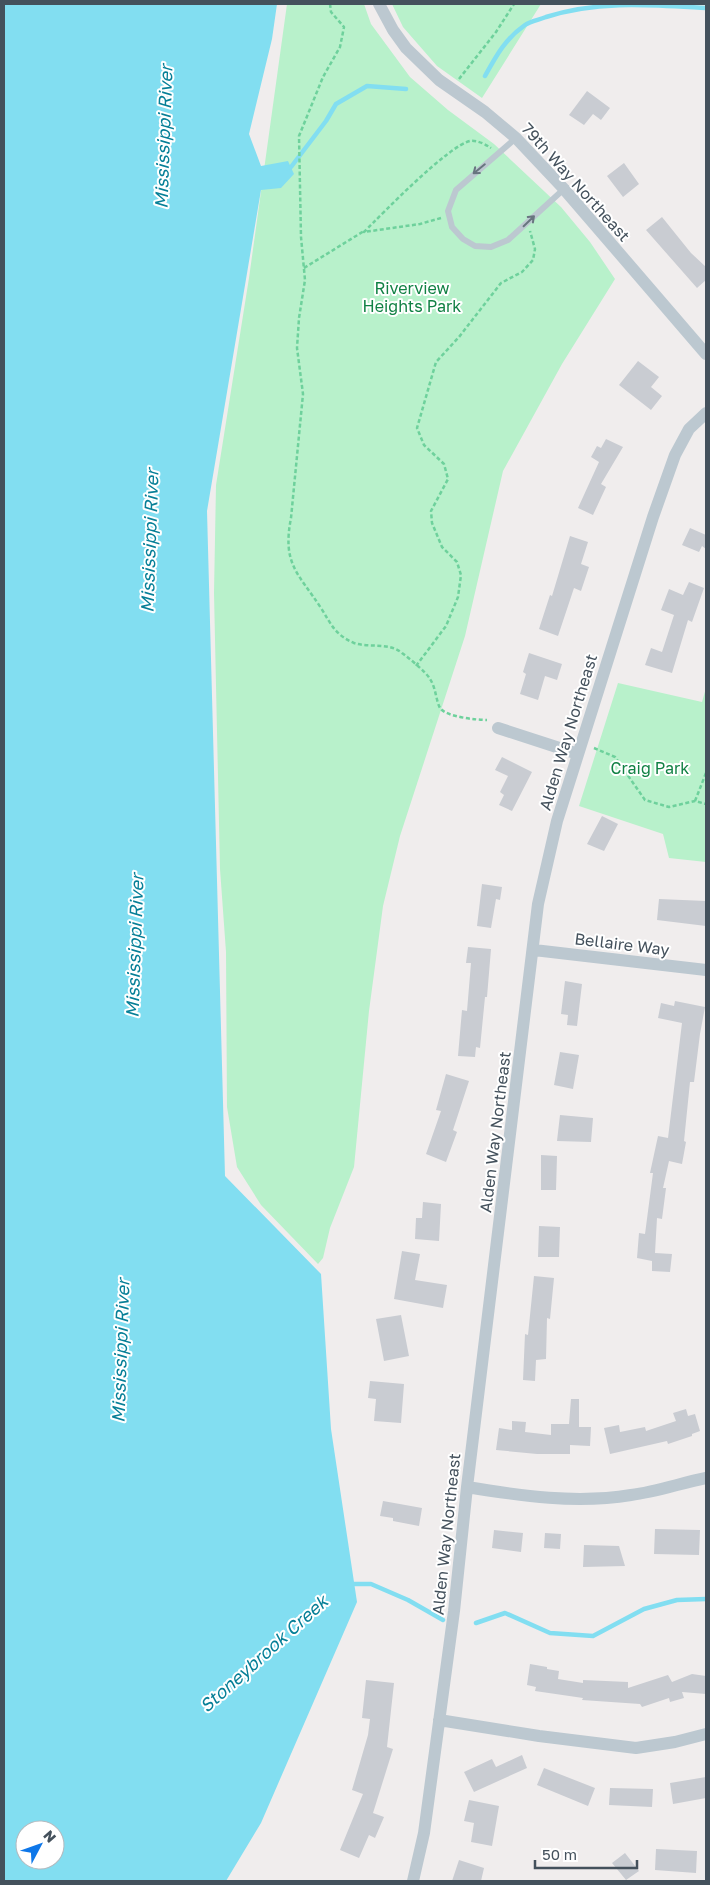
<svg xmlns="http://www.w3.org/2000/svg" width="710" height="1885" font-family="'Golos Text',sans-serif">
  <rect width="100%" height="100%" fill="#f0eded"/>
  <path fill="#b8f1cb" d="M 287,4 L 364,4 L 371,24 L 410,77 L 448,110 L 494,144 L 561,207 L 590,242 L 615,279 L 562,364 L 503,471 L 465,636 L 400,836 L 383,906 L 369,1011 L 354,1167 L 330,1228 L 323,1258 L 318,1264 L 261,1205 L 237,1167 L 227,1107 L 226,952 L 220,869 L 214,593 L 216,485 L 249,278 Z
    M 392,4 L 541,4 L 482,98 L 437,66 L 403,27 Z
    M 618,683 L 702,702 L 706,688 L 706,862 L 669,858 L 663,834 L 579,806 Z"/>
  <path fill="#82def1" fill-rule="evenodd" d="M 4,4 L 277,4 L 272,39 L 249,134 L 261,166 L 288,161 L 294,174 L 281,188 L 261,190 L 207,511 L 225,1176 L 321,1274 L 331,1429 L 357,1602 L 261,1823 L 226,1881 L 4,1881 ZM 25,1830 L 55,1830 L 55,1860 L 25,1860 Z"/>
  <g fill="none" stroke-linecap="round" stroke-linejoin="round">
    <path stroke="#82def1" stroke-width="4.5" d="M 485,76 C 496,56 505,39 525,25 C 531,21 539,20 546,17 C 598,0 653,5 706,8
      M 287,168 L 291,167 L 326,121 L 336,104 L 367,86 L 406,89
      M 350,1584 L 371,1584 L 408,1600 L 443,1620
      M 476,1623 L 505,1613 L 550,1633 L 593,1636 L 644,1609 L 677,1600 L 706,1599"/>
  </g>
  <path fill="#c9ccd2" d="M 587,91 L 610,108 L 601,120 L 593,114 L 584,125 L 569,115 Z
    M 624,163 L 639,184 L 623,197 L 607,176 Z
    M 662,217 L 691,253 L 706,267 L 706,280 L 697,288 L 646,230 Z
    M 638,361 L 659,377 L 651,387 L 662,396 L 651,410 L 619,385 Z
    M 606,439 L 623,447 L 601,484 L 606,487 L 593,515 L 578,508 L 599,462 L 591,457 L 597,446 L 601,448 Z
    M 690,528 L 706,535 L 706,549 L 702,546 L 699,552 L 682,545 Z
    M 570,536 L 588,542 L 581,564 L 589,567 L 581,591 L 574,588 L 558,636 L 539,629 L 550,595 L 552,596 Z
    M 689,582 L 704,588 L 692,622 L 688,620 L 672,673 L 645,665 L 651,648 L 662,652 L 674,615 L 661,610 L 669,589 L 683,595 Z
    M 529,653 L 562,664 L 557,680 L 545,676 L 538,700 L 520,694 L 526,674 L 523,672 Z
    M 502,757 L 532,772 L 512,811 L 499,805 L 504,795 L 500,792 L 508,776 L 495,770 Z
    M 602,816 L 618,824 L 604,851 L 587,844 Z
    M 482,884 L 502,887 L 500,900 L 496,899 L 491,928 L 477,926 Z
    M 659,899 L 706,901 L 706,926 L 657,920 Z
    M 468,947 L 491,949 L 487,997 L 485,997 L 480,1048 L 476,1047 L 475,1057 L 458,1056 L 462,1010 L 467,1011 L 471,963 L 466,963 Z
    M 565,981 L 582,984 L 577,1026 L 567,1025 L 568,1015 L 561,1014 Z
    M 675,1001 L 705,1007 L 700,1034 L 694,1082 L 690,1082 L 684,1141 L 686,1142 L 682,1164 L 669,1161 L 663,1188 L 666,1188 L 662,1219 L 657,1218 L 655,1253 L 672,1254 L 670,1272 L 652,1271 L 652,1261 L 637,1258 L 639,1233 L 645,1234 L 653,1173 L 650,1173 L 658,1136 L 668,1138 L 682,1023 L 658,1018 L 661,1003 L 674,1006 Z
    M 560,1052 L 579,1055 L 573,1089 L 554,1085 Z
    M 446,1074 L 469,1081 L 453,1130 L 457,1132 L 446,1162 L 426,1154 L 441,1111 L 436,1110 Z
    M 560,1115 L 593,1118 L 591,1142 L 557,1141 Z
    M 541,1155 L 557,1156 L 556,1190 L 541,1190 Z
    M 423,1202 L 441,1204 L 439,1241 L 415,1239 L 416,1218 L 422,1218 Z
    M 539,1226 L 560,1227 L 559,1257 L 538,1257 Z
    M 402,1251 L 420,1254 L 415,1280 L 447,1285 L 443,1308 L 394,1299 Z
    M 534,1276 L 554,1278 L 550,1319 L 547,1318 L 546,1359 L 536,1360 L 535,1381 L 523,1380 L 525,1334 L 528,1335 Z
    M 401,1315 L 409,1356 L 384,1361 L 376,1319 Z
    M 370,1381 L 404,1384 L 401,1423 L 374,1421 L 376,1399 L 368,1398 Z
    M 571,1399 L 579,1399 L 579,1427 L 591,1427 L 590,1446 L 570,1445 L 570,1454 L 537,1454 L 496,1450 L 499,1428 L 512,1430 L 512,1421 L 526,1422 L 525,1432 L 551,1435 L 551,1424 L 569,1424 Z
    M 686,1409 L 688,1416 L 695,1414 L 700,1431 L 692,1434 L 692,1436 L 668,1444 L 667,1441 L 610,1454 L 604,1428 L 619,1425 L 620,1432 L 645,1427 L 646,1431 L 676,1421 L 673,1413 Z
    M 383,1501 L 422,1508 L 419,1526 L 393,1521 L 393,1518 L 380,1516 Z
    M 655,1529 L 700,1530 L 699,1555 L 654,1554 Z
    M 494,1530 L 523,1533 L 521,1552 L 492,1548 Z
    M 545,1533 L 561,1534 L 560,1549 L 544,1548 Z
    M 584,1545 L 619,1546 L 625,1566 L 583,1567 Z
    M 530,1664 L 547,1667 L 547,1669 L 559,1671 L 558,1679 L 583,1683 L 583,1680 L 628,1682 L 628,1688 L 668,1675 L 672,1682 L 692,1674 L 706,1676 L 706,1694 L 682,1692 L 684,1698 L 670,1702 L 669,1698 L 642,1707 L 640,1704 L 582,1700 L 583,1698 L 535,1691 L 536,1687 L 527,1685 Z
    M 366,1680 L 394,1683 L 387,1747 L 393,1749 L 373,1813 L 384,1817 L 375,1838 L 369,1835 L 359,1858 L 340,1850 L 363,1794 L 352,1790 L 368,1735 L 370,1719 L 362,1718 Z
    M 522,1755 L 527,1768 L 474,1792 L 464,1772 L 492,1759 L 496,1767 Z
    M 544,1768 L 595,1788 L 588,1806 L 537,1785 Z
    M 706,1777 L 706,1798 L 673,1804 L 670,1783 Z
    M 610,1788 L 653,1789 L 652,1807 L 609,1805 Z
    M 469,1800 L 499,1806 L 492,1846 L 471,1842 L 474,1823 L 464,1821 Z
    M 656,1849 L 697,1851 L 696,1873 L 655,1870 Z
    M 625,1853 L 639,1871 L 626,1880 L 612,1863 Z
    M 459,1860 L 484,1868 L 481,1881 L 452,1881 Z"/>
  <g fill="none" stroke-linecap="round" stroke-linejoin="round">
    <path stroke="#6ed19c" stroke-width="2.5" stroke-dasharray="4 2.5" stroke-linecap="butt" d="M 330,4 L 331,12 L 344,27 L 340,47 L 323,77 L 299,136 L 301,237 L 305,280 L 299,318 L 297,348 L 303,394 L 291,518 C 282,564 298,573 321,608 C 331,624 335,635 354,643 C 370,648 389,642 402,653 C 409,658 427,673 430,679 C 436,688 436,701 440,708 C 446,717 477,720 487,720
      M 459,79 L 496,32 L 514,4
      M 441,218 L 420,224 L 364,232 C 383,213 448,146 470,141 C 477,140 485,144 491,148
      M 304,268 L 364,231
      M 416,666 L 446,626 L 458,597 L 461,575 L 457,562 L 442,547 L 432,523 L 431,511 L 448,479 L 444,464 L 424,445 L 417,428 L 436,362 L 459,337 L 501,283 L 522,272 L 533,260 L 535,249 L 530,231
      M 594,748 L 615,757 L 645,800 L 669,807 L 695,801 L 706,804
      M 695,801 L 706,773"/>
    <path stroke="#bcc8d0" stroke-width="6" d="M 516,138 L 456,190 L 448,211 L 452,227 L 463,239 L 475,246 L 491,247 L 508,240 L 564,189"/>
    <path stroke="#bcc8d0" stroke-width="12" d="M 379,4 L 393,30 L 406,48 L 439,80 L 485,112 L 516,138 L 564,189 L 706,354
      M 498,728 L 578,754
      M 534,950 L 706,970
      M 467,1487 C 521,1496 577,1504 631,1495 C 656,1492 681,1483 706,1478
      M 439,1720 L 539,1736 L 636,1748 L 675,1742 L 706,1734
      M 413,1881 L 424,1833 L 454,1611 L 467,1487 L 538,904 L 557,821 L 653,517 L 675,455 L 689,429 L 706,413"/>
  </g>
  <defs><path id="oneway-shaft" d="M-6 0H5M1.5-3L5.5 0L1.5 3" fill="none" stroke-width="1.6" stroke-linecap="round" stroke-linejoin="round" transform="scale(1.25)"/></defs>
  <g stroke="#68757f">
    <use href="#oneway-shaft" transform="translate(479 169) rotate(141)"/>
    <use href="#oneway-shaft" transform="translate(529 221) rotate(-44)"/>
  </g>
  <g text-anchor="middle" stroke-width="4" stroke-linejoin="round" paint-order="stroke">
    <g font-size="16" fill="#44515c" stroke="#fff">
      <text transform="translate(576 182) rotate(48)" y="6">79th Way Northeast</text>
      <text transform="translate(568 732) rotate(-73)" y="6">Alden Way Northeast</text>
      <text transform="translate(622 944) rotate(7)" y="6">Bellaire Way</text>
      <text transform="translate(495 1132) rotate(-83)" y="6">Alden Way Northeast</text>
      <text transform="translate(446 1534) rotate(-84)" y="6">Alden Way Northeast</text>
    </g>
    <g font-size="16" fill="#118144" stroke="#fff">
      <text x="412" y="294">Riverview<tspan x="412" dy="18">Heights Park</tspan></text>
      <text x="650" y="774">Craig Park</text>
    </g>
    <g font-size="18" font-style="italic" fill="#067f97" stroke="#fff">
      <text transform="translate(164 137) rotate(-88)" y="6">Mississippi River</text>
      <text transform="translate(150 541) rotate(-88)" y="6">Mississippi River</text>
      <text transform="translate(135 946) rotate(-88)" y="6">Mississippi River</text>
      <text transform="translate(121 1351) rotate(-88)" y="6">Mississippi River</text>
      <text transform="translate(264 1654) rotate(-42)" y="6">Stoneybrook Creek</text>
    </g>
  </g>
  <rect width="710" height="1885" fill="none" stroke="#44515c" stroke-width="10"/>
  <g transform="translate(40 1845) rotate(49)"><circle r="24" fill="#ffffff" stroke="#b4b9be"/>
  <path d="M0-4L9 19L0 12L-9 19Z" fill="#0e77e9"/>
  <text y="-8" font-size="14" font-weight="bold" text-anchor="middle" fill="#44515c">N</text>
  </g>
  <path d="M535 1860v8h102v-8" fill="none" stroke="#44515c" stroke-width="2.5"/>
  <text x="542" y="1860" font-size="15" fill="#44515c" stroke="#ffffff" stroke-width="4" paint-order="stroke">50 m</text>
</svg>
